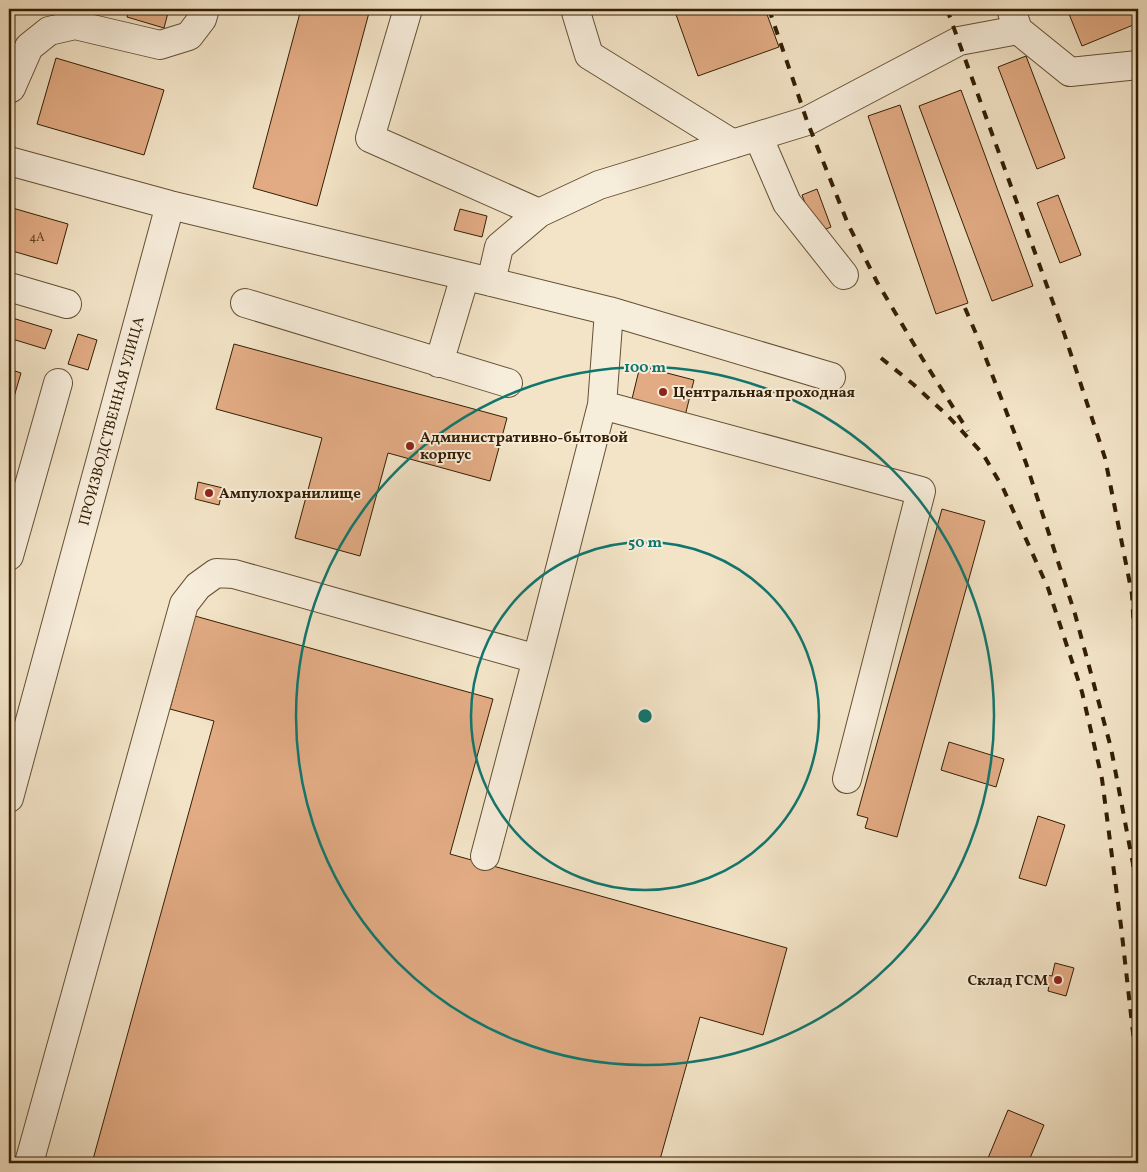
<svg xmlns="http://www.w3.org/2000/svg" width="1147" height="1172" font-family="Vollkorn,serif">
  <rect width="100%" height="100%" fill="#f3e4c7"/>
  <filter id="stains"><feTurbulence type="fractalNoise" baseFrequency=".004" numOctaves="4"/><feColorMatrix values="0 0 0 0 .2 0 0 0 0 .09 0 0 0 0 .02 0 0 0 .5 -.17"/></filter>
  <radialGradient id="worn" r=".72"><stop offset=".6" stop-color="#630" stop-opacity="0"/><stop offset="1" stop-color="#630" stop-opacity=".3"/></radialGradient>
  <path fill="#e2ab84" stroke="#341e03" d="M 129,9 L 169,9 L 164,28 L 127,17 Z
    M 301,9 L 370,9 L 317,206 L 253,188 Z
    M 674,9 L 765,9 L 779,47 L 698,76 Z
    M 1081,9 L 1136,9 L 1138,15 L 1138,23 L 1082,46 L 1069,14 Z
    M 1026,56 L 1065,158 L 1037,169 L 998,67 Z
    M 56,58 L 164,90 L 144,155 L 37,124 Z
    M 961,90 L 1033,286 L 992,301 L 919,106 Z
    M 900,105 L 968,303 L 936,314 L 868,116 Z
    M 817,189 L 831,227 L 816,233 L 802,195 Z
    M 1058,195 L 1081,255 L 1060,263 L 1037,203 Z
    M 9,207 L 68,224 L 57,264 L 9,250 Z
    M 460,209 L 487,216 L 482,237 L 454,230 Z
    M 9,317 L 52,330 L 45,349 L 9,338 Z
    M 78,334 L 97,340 L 88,370 L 68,364 Z
    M 234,344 L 507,418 L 490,481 L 388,453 L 360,556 L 295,538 L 322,438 L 216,409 Z
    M 640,366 L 694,380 L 685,416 L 631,403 Z
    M 9,369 L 21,373 L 9,414 Z
    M 198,482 L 223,488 L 219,505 L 195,499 Z
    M 942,509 L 985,521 L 897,837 L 865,828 L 868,818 L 857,815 Z
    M 195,616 L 493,699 L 450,854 L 787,948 L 763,1035 L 700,1017 L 659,1163 L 92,1163 L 214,721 L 170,709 Z
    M 949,742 L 1004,759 L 996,787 L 941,770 Z
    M 1038,816 L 1065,825 L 1046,886 L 1019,878 Z
    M 1055,963 L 1074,968 L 1066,996 L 1048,991 L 1049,985 L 1044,983 L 1046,975 L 1052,976 Z
    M 1008,1110 L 1044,1125 L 1028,1163 L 986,1163 Z"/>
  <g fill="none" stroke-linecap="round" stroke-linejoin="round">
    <g stroke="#645034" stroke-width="30">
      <path id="minor" d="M 408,9 L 370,138 L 539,213
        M 575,9 L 589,55 L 733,144
        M 1011,9 L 1018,30 L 1070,72 L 1138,65
        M 9,89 L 11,88 L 29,47 L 49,31 L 75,25 L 160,45 L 189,36 L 202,19 L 205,9
        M 758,136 L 787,203 L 844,275
        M 9,161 L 170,205 L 491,282 L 609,311 L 602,405 L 537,659 L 485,856
        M 491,282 L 499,247 L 539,213 L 599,185 L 807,121 L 959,41 L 1018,30
        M 9,287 L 67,304
        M 245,303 L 508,383
        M 609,311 L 831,377
        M 439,363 L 465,276
        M 602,405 L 921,491 L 847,779
        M 9,556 L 58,383
        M 9,798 L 170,205
        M 29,1163 L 184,604 L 198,586 L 216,573 L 234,574 L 537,659"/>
    </g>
    <use href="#minor" stroke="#f7eddb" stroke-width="28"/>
    <path stroke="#341e03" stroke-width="4" stroke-dasharray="9 9" stroke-linecap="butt" d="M 769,9 L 807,121 L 848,224 L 877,282 L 922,358 L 968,431
      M 947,9 L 1064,333 L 1105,458 L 1132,594 L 1138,704
      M 965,308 L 980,343 L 1026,463 L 1075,614 L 1111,748 L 1133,864 L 1138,933
      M 881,358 L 913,384 L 948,416 L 983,454 L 1003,488 L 1048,588 L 1082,692 L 1102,779 L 1121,926 L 1138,1077"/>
  </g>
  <g fill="none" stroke="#0f766e" stroke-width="2.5">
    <circle cx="645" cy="716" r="174"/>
    <circle cx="645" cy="716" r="349"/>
  </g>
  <g fill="#8f2418" stroke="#f7eddb" stroke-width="2">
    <circle cx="663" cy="392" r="5"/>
    <circle cx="410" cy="446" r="5"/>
    <circle cx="209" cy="493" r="5"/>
    <circle cx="1058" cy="980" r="5"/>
  </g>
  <g text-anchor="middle" stroke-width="4" stroke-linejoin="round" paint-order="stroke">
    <g font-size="12" fill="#604123">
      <text x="37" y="241">4А</text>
    </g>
    <g font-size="15" font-weight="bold" fill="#341e03" stroke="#f7eddb" text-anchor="start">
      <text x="673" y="397">Центральная проходная</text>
      <text x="420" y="442">Административно-бытовой<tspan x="420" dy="17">корпус</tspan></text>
      <text x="219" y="498">Ампулохранилище</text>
      <text x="1048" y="985" text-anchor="end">Склад ГСМ</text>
    </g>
    <g font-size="15" fill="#341e03" stroke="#f7eddb">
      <text transform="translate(111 421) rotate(-75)" y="5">ПРОИЗВОДСТВЕННАЯ УЛИЦА</text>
    </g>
  </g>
  <circle cx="645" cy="716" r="8" fill="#0f766e" stroke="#f7eddb" stroke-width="2.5"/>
  <g font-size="15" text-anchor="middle" font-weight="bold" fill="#0f766e" stroke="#f7eddb" stroke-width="4" stroke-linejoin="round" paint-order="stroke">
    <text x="645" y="372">100 m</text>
    <text x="645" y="547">50 m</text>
  </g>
  <rect width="1147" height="1172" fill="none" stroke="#f3e4c7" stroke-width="30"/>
  <rect x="10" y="10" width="1127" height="1152" fill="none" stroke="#341e03" stroke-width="2.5"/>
  <rect x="15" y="15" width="1117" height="1142" fill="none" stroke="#341e03"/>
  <rect width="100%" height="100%" filter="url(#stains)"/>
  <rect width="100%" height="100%" fill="url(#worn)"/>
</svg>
